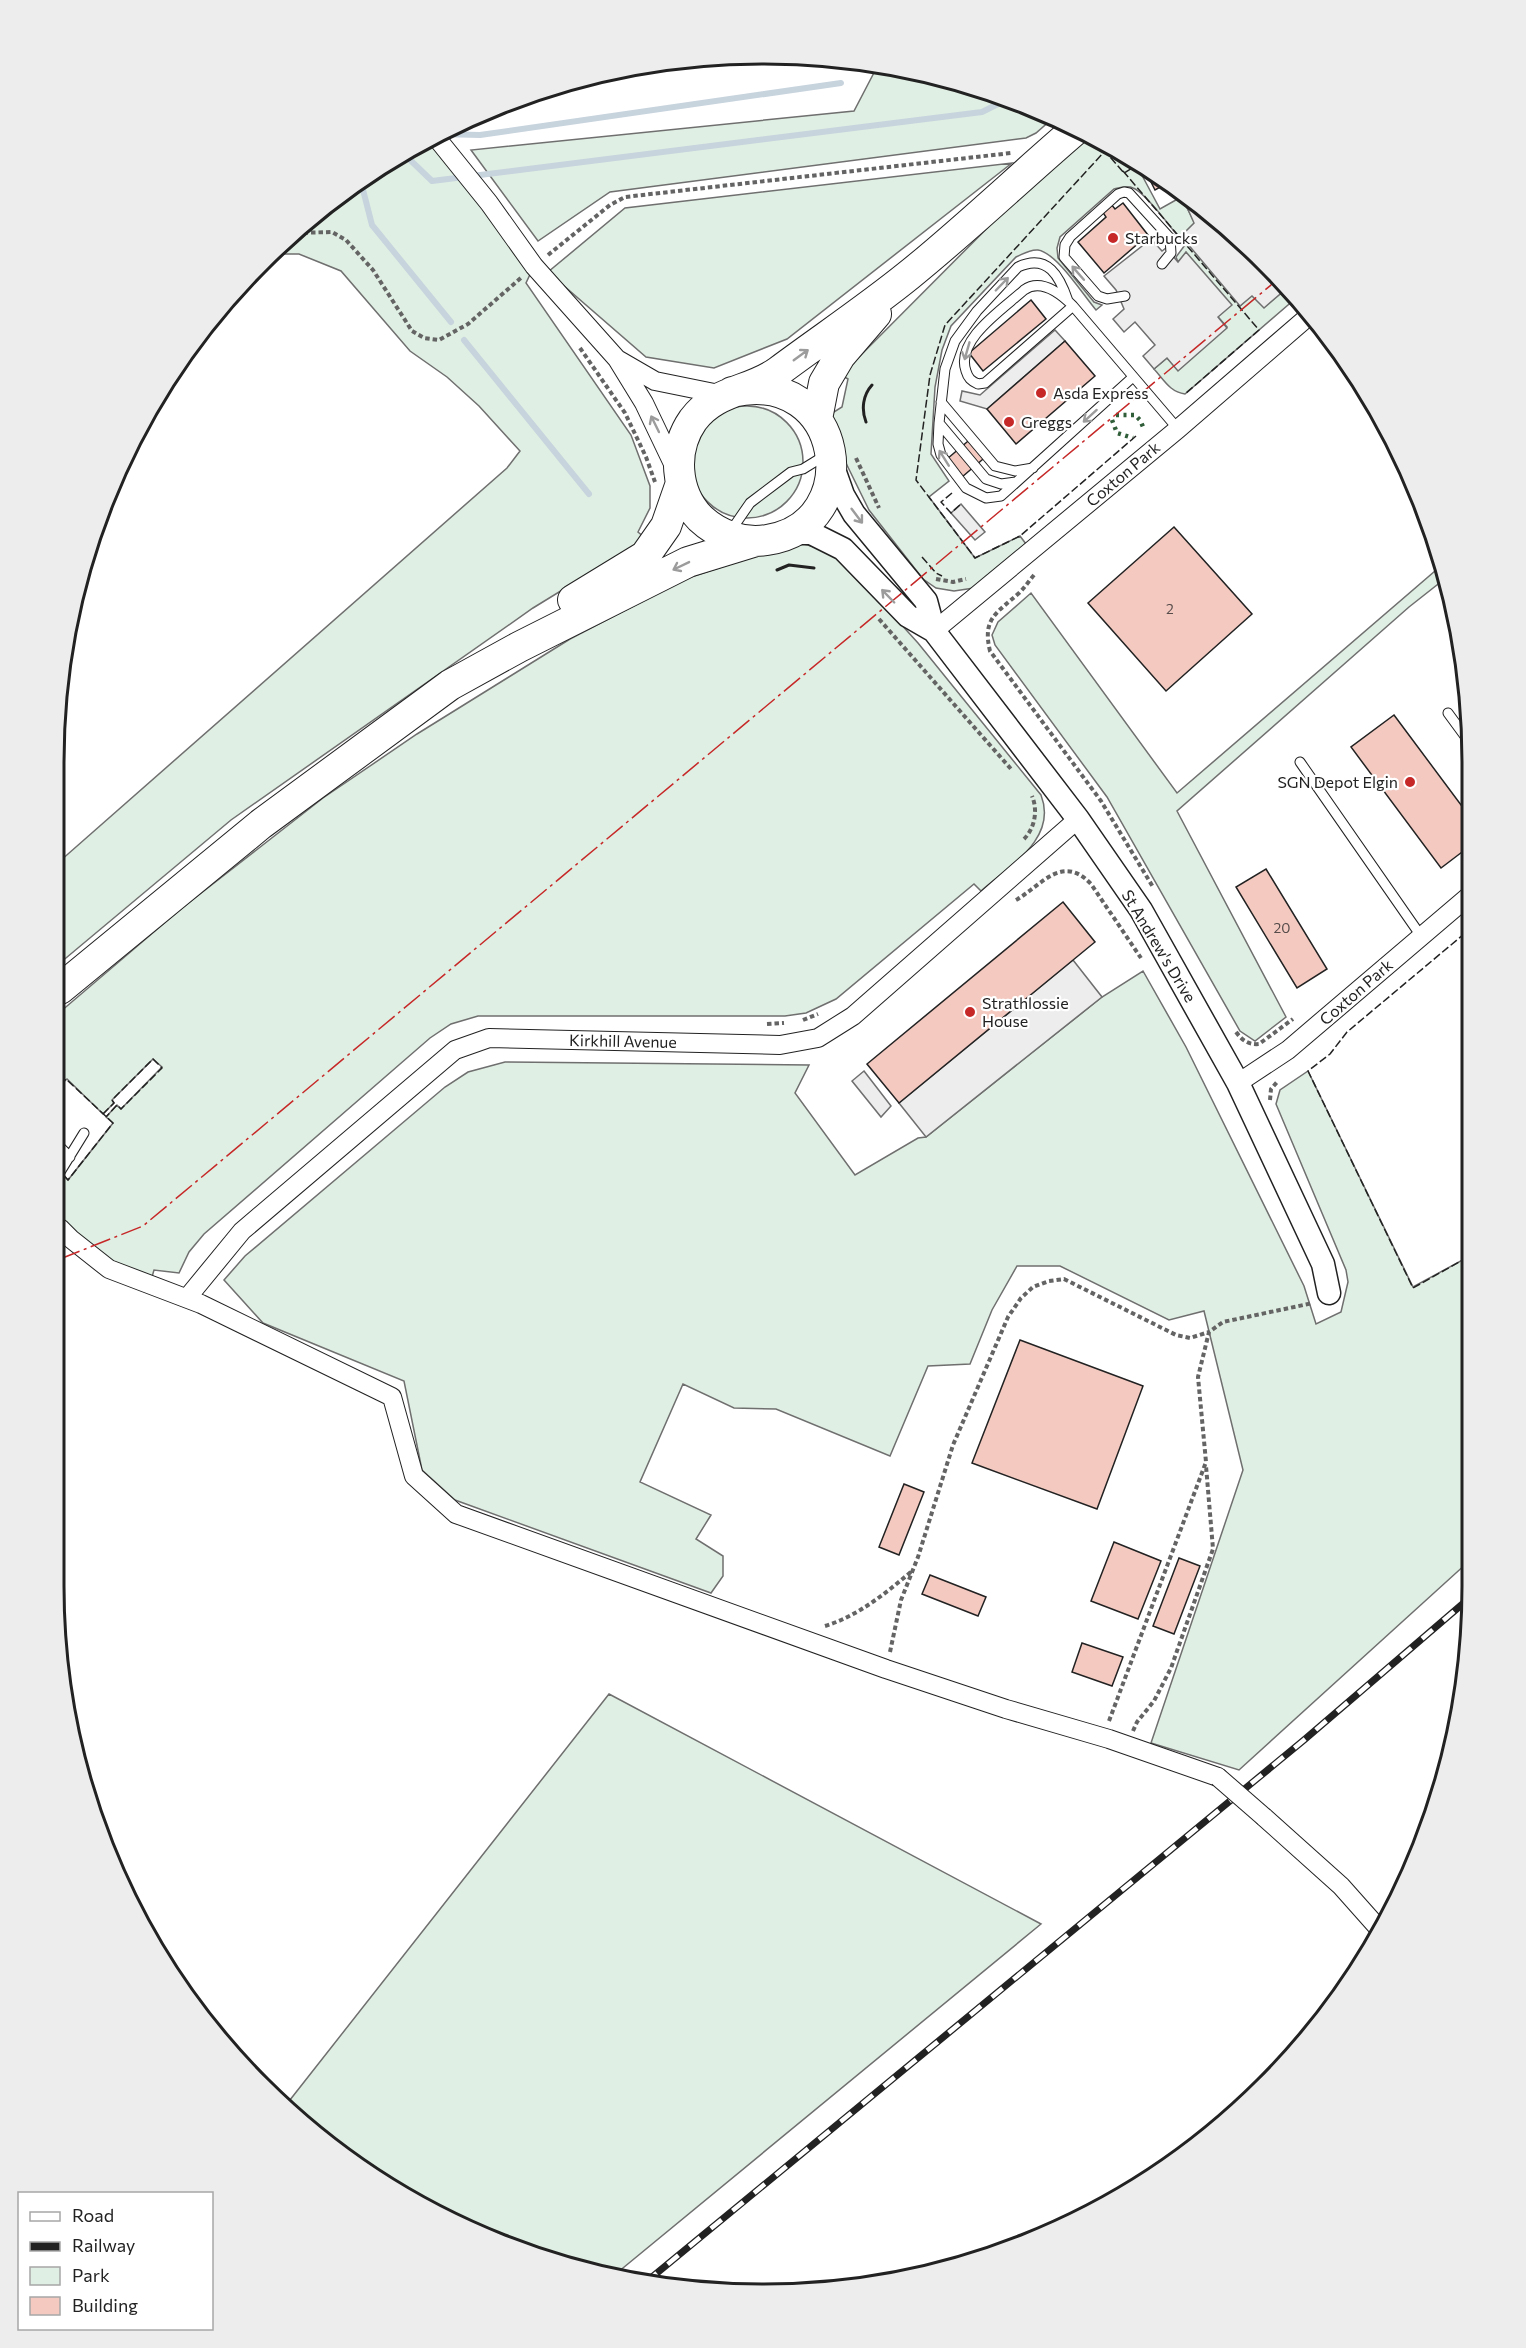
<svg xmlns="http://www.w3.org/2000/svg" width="1526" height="2348" font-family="Commissioner,sans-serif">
  <rect width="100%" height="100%" fill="#fff"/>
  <path fill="#e0efe3" stroke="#6f6f6f" stroke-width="1.5" d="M 878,65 L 991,92 L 1052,119 L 1036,133 L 1026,138 L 610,192 L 538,241 L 471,150 L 854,111 Z
    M 1085,134 L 1117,149 L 1139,164 L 1137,166 L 1160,209 L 1183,196 L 1192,202 L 1186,206 L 1240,306 L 1252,295 L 1264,307 L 1286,289 L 1295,299 L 1185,394 C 1170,392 1164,380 1154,369 L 1167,358 L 1178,370 L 1227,327 L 1218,317 L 1186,253 L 1178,262 L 1176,257 L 1185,245 C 1174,232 1146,193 1133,188 C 1127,185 1120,188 1114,189 L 1060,237 L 1057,248 L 1058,258 L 1094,302 L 1102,305 L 1096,310 C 1083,295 1057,253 1038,250 C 1030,249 1023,254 1016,257 L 951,326 L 942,350 L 935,387 L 931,454 L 949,481 L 929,497 L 975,558 L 1020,536 L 1026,544 L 974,588 L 954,591 L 936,588 L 923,579 L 869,510 L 843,457 L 829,415 L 842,407 L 848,379 L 841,375 L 1056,159 Z
    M 435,136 L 534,266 L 526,283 L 631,435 L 650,486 L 650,508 L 638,532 L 644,537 L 639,543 L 533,608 L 231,820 L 60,963 L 60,861 L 507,468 L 520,451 L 479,406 L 447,377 L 410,351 L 341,271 L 299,254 L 274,254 L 331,201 Z
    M 1012,163 L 787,339 L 714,368 L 646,357 L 548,272 L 625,208 Z
    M691 462a56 56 0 1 1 112 0a56 56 0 1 1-112 0Z
    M 800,543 L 826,550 L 850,568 L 918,643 L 1041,795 C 1058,839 1009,866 981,891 L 974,884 L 836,999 L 806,1013 L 785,1016 L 478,1016 L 451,1024 L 430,1038 L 204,1234 L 189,1252 L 179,1273 L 154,1270 L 152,1277 L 112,1261 L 82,1239 L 60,1217 L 60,1171 L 68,1180 L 113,1123 L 106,1117 L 117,1105 L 121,1109 L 162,1067 L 153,1059 L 112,1100 L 114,1103 L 103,1114 L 67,1079 L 60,1085 L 60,1012 L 182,908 L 323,798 L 417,734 L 570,639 L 685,579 L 773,550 Z
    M 1442,565 L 1447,577 L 1409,607 L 1177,811 L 1286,1017 L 1255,1041 L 1240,1031 L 1107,797 L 995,645 L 992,635 L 998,622 L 1031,593 L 1177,793 Z
    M 1143,971 L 1186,1047 L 1304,1286 L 1316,1324 L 1341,1312 L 1348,1282 L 1346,1270 L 1276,1104 L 1280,1090 L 1308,1071 L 1413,1287 L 1468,1257 L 1467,1563 L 1239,1770 L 1151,1743 L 1243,1470 L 1204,1311 L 1169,1320 L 1060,1266 L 1017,1266 L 992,1310 L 970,1364 L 928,1366 L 890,1456 L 776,1409 L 734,1408 L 683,1384 L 640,1482 L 711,1515 L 696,1539 L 723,1556 L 723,1576 L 711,1593 L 455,1500 L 422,1470 L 404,1381 L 263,1323 L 224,1280 L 245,1256 L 445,1087 L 468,1072 L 505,1062 L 809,1065 L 795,1093 L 855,1175 L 918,1138 L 926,1137 L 1102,997 Z
    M 609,1694 L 1041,1924 L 612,2277 L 535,2256 L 409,2199 L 331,2147 L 286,2105 Z"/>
  <path fill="#ededed" stroke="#6f6f6f" stroke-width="1.5" d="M 1192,202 L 1230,230 L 1286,289 L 1264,308 L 1252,296 L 1240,306 L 1181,236 L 1194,223 L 1186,205 Z
    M 1151,239 L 1162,251 L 1166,248 L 1178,262 L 1186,252 L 1232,305 L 1218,317 L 1227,328 L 1178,371 L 1167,358 L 1154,369 L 1143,356 L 1155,345 L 1135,322 L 1124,332 L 1113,319 L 1124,309 L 1116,290 L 1104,276 Z
    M 1055,330 L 1065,341 L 987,409 L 960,401 L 962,391 L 980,395 Z
    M 961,504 L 985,532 L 975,540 L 951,513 Z
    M 1073,960 L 1102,997 L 926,1137 L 899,1103 Z
    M 864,1071 L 891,1106 L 881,1117 L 852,1081 Z"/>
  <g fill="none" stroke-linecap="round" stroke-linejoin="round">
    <path stroke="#c7d3dd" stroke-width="6" d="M 439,134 L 480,135 L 841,83
      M 405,155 L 432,181 L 982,112 L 1008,99
      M 361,182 L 372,225 L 451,322
      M 464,340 L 589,494"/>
  </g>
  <path fill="#f3c9c0" stroke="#222" stroke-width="1.5" d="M 1144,168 L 1166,184 L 1155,190 Z
    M 1123,203 L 1148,235 L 1104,273 L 1078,242 L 1106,217 L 1102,211 L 1111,204 L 1115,209 Z
    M 1031,300 L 1046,319 L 983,371 L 969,353 Z
    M 1065,341 L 1095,376 L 1016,444 L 987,409 Z
    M 974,436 L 989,454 L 962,477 L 947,459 Z
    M 1174,527 L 1252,614 L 1166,691 L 1088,603 Z
    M 1394,715 L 1470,817 L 1470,846 L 1441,868 L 1351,747 Z
    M 1266,869 L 1327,969 L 1297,988 L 1236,887 Z
    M 1063,902 L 1095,942 L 899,1103 L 867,1064 Z
    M 1020,1340 L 1143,1386 L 1097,1509 L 972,1463 Z
    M 904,1484 L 924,1492 L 899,1555 L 879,1547 Z
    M 1114,1542 L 1161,1561 L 1138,1619 L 1091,1601 Z
    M 1179,1558 L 1200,1566 L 1174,1634 L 1153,1626 Z
    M 930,1575 L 986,1597 L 978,1616 L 922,1594 Z
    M 1082,1643 L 1123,1657 L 1112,1686 L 1072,1672 Z"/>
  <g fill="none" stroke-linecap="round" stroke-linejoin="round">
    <g stroke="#222" stroke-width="11">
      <path id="service" d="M 1125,296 L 1107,299 L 1098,296 L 1064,257 L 1065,245 L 1070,237 L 1118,194 L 1124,192 L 1129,193 L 1170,238 L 1171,253 L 1162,264
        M 1068,301 C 1060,277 1048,253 1018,267 L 977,311 L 955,341 L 945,369 L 939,423 L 938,444 L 941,455 L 966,488 L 986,498 L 1001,496 L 1133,377
        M 1073,306 L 985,383 L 978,384 C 971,381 968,378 966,371 C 955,340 1003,309 1024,290 C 1041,278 1060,293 1073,306 L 1178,429
        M 941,402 L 995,466 L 1015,471 L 1033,468
        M 939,423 L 986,479 L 1001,484 L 1016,482
        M 730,532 L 750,503 L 791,472 L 803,469 L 824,456
        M 1448,713 L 1470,743
        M 1300,762 L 1421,936
        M 60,1147 L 70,1157
        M 60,1172 L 84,1133"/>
    </g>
    <g stroke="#222" stroke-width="20">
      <path id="minor" d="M 435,136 L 489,203 L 534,266 L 617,359
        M 676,470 L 644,403 L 617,359 L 655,381 L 724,395
        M 934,631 L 1178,429 L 1310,315
        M 1238,1083 L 1288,1050 L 1470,895
        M 60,1228 L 71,1239 L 109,1269 L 201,1304 L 392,1397 L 414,1476 L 456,1514 L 886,1669 L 1006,1709 L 1109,1739 L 1218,1777
        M 187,1298 L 242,1231 L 455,1050 L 489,1038 L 780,1045 L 818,1038 L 853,1016 L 1078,819
        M 1264,1817 L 1341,1886 L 1381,1931"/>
    </g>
    <g stroke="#222" stroke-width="25">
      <path id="tertiary" d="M 832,464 L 843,495 L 854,514 L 926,601 L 934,631
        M 790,533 L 811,533 L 843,549 L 908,616 L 934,631 L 1078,819 L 1141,910 L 1238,1083 L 1323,1264 L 1329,1293"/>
    </g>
    <g stroke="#222" stroke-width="32">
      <path id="trunk" d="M 732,392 C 845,366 868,525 767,540 C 743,544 718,535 700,518 C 675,492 672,450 693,420 C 716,389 751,392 779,371 C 822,339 867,309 909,275 C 966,229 1019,178 1075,130
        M 817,419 L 824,383 L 840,356 L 876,314
        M 573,600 L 645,556 L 666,526 L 681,483
        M 60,989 L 261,824 L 450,685 L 519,647 L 688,562 L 753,542"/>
    </g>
    <path stroke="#646464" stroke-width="4" stroke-dasharray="4.5 3" stroke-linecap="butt" d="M 296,233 L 332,232 L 346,240 L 373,270 L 412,331 L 424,338 L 439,340 L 468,324 L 522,277
      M 548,255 L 610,205 L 625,197 L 1011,153
      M 580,348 L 625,413 L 646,457 L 655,482
      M 856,458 L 879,508
      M 1034,575 C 1029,581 1025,587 1019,593 C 997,613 982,618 990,651 L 1101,801 L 1153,887
      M 936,579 L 953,582 L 966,579
      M 879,619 L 1011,769
      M 1024,839 C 1035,828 1038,810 1032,796
      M 1016,900 C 1041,886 1062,853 1091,884 L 1141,958
      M 803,1020 L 818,1014
      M 767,1024 L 784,1023
      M 1236,1032 C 1242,1040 1248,1045 1259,1044 L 1293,1019
      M 1270,1100 L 1271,1089 L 1278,1081
      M 825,1626 C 858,1616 886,1593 912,1571
      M 890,1652 L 901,1600 L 918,1557 L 953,1445 L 1008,1317 L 1021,1298 L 1033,1287 L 1049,1281 L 1064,1279 L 1176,1335 L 1190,1338 L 1209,1332
      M 1109,1721 L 1206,1462 L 1198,1377 L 1209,1332 L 1223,1322 L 1313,1303
      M 1133,1731 L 1137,1722 L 1154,1701 L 1171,1668 L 1213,1549 L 1206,1466"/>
    <use href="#service" stroke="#fff" stroke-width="9"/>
    <use href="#minor" stroke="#fff" stroke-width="18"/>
    <use href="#tertiary" stroke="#fff" stroke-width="22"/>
    <use href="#trunk" stroke="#fff" stroke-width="30"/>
    <g stroke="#222" stroke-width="7">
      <path id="rail" d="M 646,2282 L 1304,1740 L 1466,1601"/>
    </g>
    <use href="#rail" stroke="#fff" stroke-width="4.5" stroke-dasharray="14" stroke-linecap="butt"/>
    <g stroke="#222" stroke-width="20" stroke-linecap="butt">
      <path id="minor-bridge" d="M 1218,1777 L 1264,1817"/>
    </g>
    <use href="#minor-bridge" stroke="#fff" stroke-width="18"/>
    <path stroke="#2f5e38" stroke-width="4.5" stroke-dasharray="3 4.5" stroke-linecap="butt" d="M 1116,415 L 1135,415 L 1140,420 L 1144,429
      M 1112,420 L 1117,433 L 1133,438"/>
    <path stroke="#222" stroke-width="1.5" stroke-dasharray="8 3" stroke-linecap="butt" d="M 1123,171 L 1259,330 L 1185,394
      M 1136,436 L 1020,536 L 975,558 L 916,480 L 930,375 L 945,325 L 1105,151 L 1124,173 L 1139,164
      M 952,493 L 941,502 L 951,513 L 961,504
      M 922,557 L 936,573 L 942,576
      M 60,1085 L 66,1079 L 113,1123 L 68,1180 L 60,1171
      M 103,1114 L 114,1103 L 112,1100 L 153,1059 L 162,1068 L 121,1109 L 117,1105 L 106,1117
      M 1468,1257 L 1413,1288 L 1308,1071 L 1330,1054 L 1347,1032 L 1470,929"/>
    <path stroke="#222" stroke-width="3" d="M 866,422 C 861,409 863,395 872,385
      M 777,570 L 789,565 L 814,568"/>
    <path stroke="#c62828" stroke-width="1.5" stroke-dasharray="21 4.5 3 4.5" stroke-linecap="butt" d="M 60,1259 L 143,1226 L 1277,280"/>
  </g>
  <defs><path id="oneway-shaft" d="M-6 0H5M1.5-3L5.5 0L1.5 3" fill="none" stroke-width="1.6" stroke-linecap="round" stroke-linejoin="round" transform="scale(1.5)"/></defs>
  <g stroke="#9c9c9c">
    <use href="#oneway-shaft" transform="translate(1078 273) rotate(-131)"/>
    <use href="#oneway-shaft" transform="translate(1002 284) rotate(-46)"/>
    <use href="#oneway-shaft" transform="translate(967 351) rotate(106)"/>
    <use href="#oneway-shaft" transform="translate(801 355) rotate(-36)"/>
    <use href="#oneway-shaft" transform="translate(1090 416) rotate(138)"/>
    <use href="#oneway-shaft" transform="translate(655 424) rotate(-116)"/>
    <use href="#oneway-shaft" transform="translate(944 458) rotate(-122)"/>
    <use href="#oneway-shaft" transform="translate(857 516) rotate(53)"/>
    <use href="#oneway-shaft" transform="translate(681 566) rotate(154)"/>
    <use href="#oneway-shaft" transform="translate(888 596) rotate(-134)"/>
  </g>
  <g fill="#c62828" stroke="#fff" stroke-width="2">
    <circle cx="1113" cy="238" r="6"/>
    <circle cx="1041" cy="393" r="6"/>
    <circle cx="1009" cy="422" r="6"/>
    <circle cx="1410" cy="782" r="6"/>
    <circle cx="970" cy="1012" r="6"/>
  </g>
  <g text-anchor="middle" stroke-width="4.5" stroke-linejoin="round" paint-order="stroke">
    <g font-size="14" fill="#564c4a">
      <text x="1170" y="614">2</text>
      <text x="1282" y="933">20</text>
    </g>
    <g font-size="16" fill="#222" stroke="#fff" text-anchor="start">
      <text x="1125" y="244">Starbucks</text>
      <text x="1053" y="399">Asda Express</text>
      <text x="1021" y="428">Greggs</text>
      <text x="1398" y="788" text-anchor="end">SGN Depot Elgin</text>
      <text x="982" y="1009">Strathlossie<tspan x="982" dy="18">House</tspan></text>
    </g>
    <g font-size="16" fill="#222" stroke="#fff">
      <text transform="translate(1123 474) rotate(-40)" y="6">Coxton Park</text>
      <text transform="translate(1159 946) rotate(59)" y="6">St Andrew's Drive</text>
      <text transform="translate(1356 992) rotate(-41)" y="6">Coxton Park</text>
      <text transform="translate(623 1041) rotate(1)" y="6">Kirkhill Avenue</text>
    </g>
  </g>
  <path d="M0 0H1526V2348H0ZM762 64H764A698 698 0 0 1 1462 762V1586A698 698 0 0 1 764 2284H762A698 698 0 0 1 64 1586V762A698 698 0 0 1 762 64Z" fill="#ededed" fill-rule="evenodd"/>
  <path fill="none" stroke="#222" stroke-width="3" d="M762 64H764A698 698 0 0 1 1462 762V1586A698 698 0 0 1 764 2284H762A698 698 0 0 1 64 1586V762A698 698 0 0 1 762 64Z"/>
  <rect x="18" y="2192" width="195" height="138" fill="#ffffff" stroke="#a7a7a7" stroke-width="1.5"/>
  <rect x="30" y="2212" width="30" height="9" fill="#ffffff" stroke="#a7a7a7" stroke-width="1.5"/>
  <text x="72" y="2222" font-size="18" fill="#222222">Road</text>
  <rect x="30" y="2242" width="30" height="9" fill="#222222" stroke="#a7a7a7" stroke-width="1.5"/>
  <text x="72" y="2252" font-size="18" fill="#222222">Railway</text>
  <rect x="30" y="2267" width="30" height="18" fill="#e0efe3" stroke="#a7a7a7" stroke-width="1.5"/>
  <text x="72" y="2282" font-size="18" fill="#222222">Park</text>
  <rect x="30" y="2297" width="30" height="18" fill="#f3c9c0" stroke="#a7a7a7" stroke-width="1.5"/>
  <text x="72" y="2312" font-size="18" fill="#222222">Building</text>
</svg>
